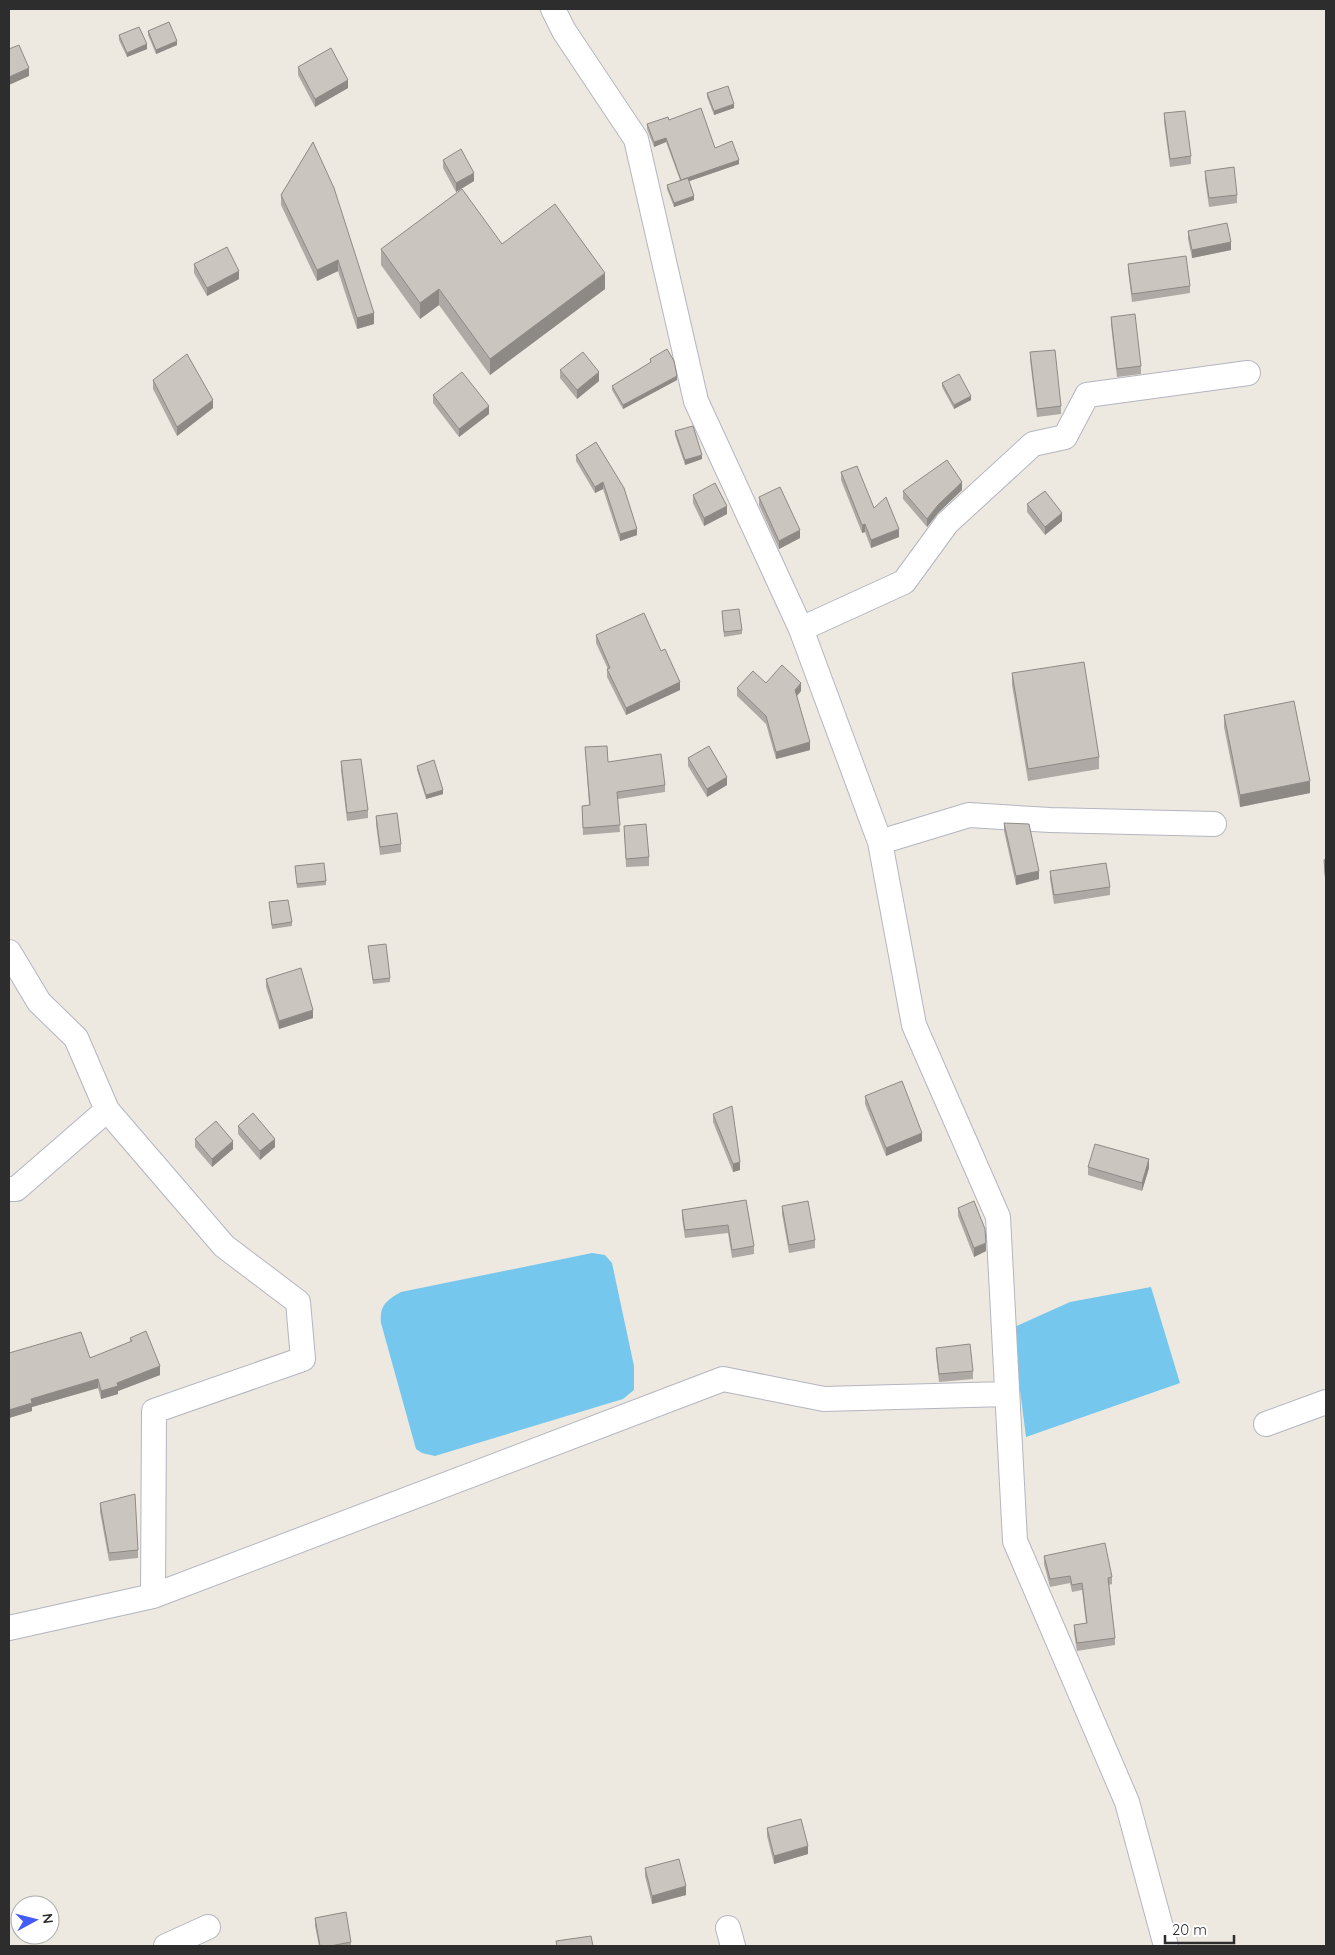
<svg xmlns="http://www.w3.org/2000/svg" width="1335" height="1955" font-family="Quicksand,sans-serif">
  <rect width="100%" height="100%" fill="#eee9e0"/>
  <path fill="#76c7ed" d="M 592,1253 L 605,1255 L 612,1263 L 634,1366 L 634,1390 L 623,1399 L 435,1456 L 422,1453 L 416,1449 L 381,1323 C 379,1305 387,1300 401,1292 Z
    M 1151,1287 L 1180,1383 L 1026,1437 L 1012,1328 L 1070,1302 Z"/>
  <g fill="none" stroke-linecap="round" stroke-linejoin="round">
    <g stroke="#b3b5c0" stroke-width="26">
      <path id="minor" d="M 553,9 L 564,31 L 636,139 L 696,401 L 801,629 L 880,842 L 914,1025 L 998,1217 L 1015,1541 L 1127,1802 L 1166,1946
        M 801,629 L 904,582 L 947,523 L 1033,444 L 1065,437 L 1087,395 L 1248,373
        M 880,842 L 969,815 L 1050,820 L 1214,824
        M 9,952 L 39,1002 L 76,1038 L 107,1110 L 224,1246 L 298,1302 L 303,1359 L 154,1411 L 153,1596
        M 9,1189 L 16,1189 L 107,1110
        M 1266,1424 L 1326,1402
        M 9,1628 L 153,1596 L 723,1379 L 824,1399 L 1007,1394
        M 728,1928 L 733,1946
        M 166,1946 L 208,1927"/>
    </g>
    <use href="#minor" stroke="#fff" stroke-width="24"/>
  </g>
  <path fill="#aea9a4" d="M 148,31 L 177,45 L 156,54 L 148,35 Z
    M 119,35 L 147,49 L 127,57 L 119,40 Z
    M 298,67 L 348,88 L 315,107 L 298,75 Z
    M 707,93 L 734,108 L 714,115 L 707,97 Z
    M 1164,113 L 1191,156 L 1191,164 L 1170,167 L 1164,122 Z
    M 669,120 L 715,148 L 739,164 L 689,181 L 694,200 L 674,207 L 667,189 L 667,185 L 680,180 L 666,142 L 654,147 L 647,129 L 647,124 Z
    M 313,142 L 374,324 L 357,329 L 338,271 L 317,281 L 281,205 L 281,195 Z
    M 443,160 L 474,181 L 456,192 L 443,168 Z
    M 1205,171 L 1237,195 L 1237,203 L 1209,207 L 1205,179 Z
    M 1188,231 L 1231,250 L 1192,258 L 1188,239 Z
    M 502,244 L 605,289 L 490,375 L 439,305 L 420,319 L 381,265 L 381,249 Z
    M 194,264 L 239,279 L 207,296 L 194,273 Z
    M 1128,264 L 1190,286 L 1190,293 L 1132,302 L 1128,271 Z
    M 1111,317 L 1141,366 L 1141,374 L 1117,377 L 1111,325 Z
    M 1030,352 L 1061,406 L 1061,414 L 1037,417 L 1030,360 Z
    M 650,359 L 677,380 L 623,409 L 612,390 L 612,386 L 650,363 Z
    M 560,370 L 599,381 L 577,399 L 560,378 Z
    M 153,380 L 213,408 L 177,436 L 153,389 Z
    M 942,383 L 971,400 L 954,409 L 942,387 Z
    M 433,395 L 489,414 L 459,437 L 433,403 Z
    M 675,431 L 702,459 L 685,465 L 675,435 Z
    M 576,455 L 624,488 L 637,535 L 620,541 L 603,489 L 595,493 L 576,461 Z
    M 841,472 L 874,508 L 899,537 L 871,548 L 865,532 L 862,533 L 841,480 Z
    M 962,490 L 938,513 L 927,527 L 903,499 L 903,491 Z
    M 693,495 L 727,514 L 704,526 L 693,503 Z
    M 759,497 L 800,538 L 779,549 L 759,505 Z
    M 1027,504 L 1062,521 L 1045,535 L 1027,512 Z
    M 722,611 L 742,630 L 742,634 L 724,637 Z
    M 596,635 L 661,651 L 680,690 L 626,715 L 607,677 L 607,669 L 608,669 L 596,643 Z
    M 1012,673 L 1099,757 L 1099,769 L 1028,781 L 1012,685 Z
    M 766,683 L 801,691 L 797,696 L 810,750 L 776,759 L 766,724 L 737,696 L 737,688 Z
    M 1224,715 L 1310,793 L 1240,807 L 1224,727 Z
    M 585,747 L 608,762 L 665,785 L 665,792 L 618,799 L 620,832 L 583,835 L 582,806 L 589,805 Z
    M 688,758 L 727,785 L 707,797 L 688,766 Z
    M 341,761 L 368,810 L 368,818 L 347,821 L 341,770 Z
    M 417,766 L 443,794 L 426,799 L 417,770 Z
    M 376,816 L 401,844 L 401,852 L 380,855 L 376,824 Z
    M 1004,823 L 1039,879 L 1016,885 L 1004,831 Z
    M 624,826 L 649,857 L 649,866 L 626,867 Z
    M 1326,859 L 1326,890 L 1324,868 L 1324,860 Z
    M 295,866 L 326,881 L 326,885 L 297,888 Z
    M 1050,871 L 1110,887 L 1110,895 L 1054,904 L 1050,879 Z
    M 269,902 L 292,922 L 292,926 L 272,929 Z
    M 368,946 L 390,978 L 390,982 L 373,984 Z
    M 266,979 L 313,1018 L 279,1029 L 266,987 Z
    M 865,1096 L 922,1141 L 886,1156 L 865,1104 Z
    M 713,1114 L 740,1170 L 733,1172 L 713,1122 Z
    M 238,1126 L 275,1147 L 260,1160 L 238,1134 Z
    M 195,1139 L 233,1149 L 212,1167 L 195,1147 Z
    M 1088,1167 L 1149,1168 L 1142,1191 L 1088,1175 Z
    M 746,1200 L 754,1246 L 754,1254 L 732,1258 L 728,1233 L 685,1238 L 682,1218 L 682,1210 Z
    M 782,1206 L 815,1240 L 815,1248 L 789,1253 L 782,1214 Z
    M 958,1208 L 986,1251 L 974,1257 L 958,1216 Z
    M 130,1338 L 160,1375 L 118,1391 L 118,1394 L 101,1399 L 98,1388 L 32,1407 L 32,1411 L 9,1418 L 9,1353 L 90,1358 L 130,1342 Z
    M 936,1348 L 973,1371 L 973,1379 L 939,1382 L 936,1356 Z
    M 100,1503 L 138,1550 L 138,1558 L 109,1561 L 100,1512 Z
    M 1044,1556 L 1112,1577 L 1112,1584 L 1109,1585 L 1115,1638 L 1115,1645 L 1077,1651 L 1074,1633 L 1074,1625 L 1086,1623 L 1082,1590 L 1072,1592 L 1070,1583 L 1050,1587 L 1044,1564 Z
    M 767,1828 L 808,1854 L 774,1864 L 767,1836 Z
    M 645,1868 L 686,1895 L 652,1904 L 645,1876 Z
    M 315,1918 L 351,1942 L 351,1946 L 319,1946 L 315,1926 Z"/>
  <path fill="#8d8a86" d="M 177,41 L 177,45 L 156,54 L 156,50 Z
    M 147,44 L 147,49 L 127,57 L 127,53 Z
    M 29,68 L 29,76 L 9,85 L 9,77 Z
    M 348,80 L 348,88 L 315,107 L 315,99 Z
    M 734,104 L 734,108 L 714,115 L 714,111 Z
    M 666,138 L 666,142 L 654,147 L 654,142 Z
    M 739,160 L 739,164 L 681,184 L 681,180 Z
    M 474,173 L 474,181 L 456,192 L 456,183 Z
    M 694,196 L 694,200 L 674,207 L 674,203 Z
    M 1231,242 L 1231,250 L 1192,258 L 1192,250 Z
    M 338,260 L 338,271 L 317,281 L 317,270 Z
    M 239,271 L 239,279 L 207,296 L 207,288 Z
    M 605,273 L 605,289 L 490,375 L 490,359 Z
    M 439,289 L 439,305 L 420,319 L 420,303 Z
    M 374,313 L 374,324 L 357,329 L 357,318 Z
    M 599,372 L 599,381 L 577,399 L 577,390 Z
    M 677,376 L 677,380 L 623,409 L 623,405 Z
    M 971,396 L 971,400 L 954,409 L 954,405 Z
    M 213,400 L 213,408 L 177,436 L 177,427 Z
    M 489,406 L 489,414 L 459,437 L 459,429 Z
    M 702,455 L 702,459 L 685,465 L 685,460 Z
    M 603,482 L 603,489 L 595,493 L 595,487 Z
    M 962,482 L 962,490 L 938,513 L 927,527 L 927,519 L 938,505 Z
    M 727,506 L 727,514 L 704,526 L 704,518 Z
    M 1062,513 L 1062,521 L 1045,535 L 1045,527 Z
    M 865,524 L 865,532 L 862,533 L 862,525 Z
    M 637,529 L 637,535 L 620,541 L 620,534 Z
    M 899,529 L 899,537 L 871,548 L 871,540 Z
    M 800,530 L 800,538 L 779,549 L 779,541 Z
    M 680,682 L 680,690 L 626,715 L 626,708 Z
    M 801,683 L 801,691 L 795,698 L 795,690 Z
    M 810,742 L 810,750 L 776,759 L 776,752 Z
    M 727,777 L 727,785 L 707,797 L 707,789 Z
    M 1310,781 L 1310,793 L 1240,807 L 1240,795 Z
    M 443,790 L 443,794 L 426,799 L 426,795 Z
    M 1039,871 L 1039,879 L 1016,885 L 1016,876 Z
    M 313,1010 L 313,1018 L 279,1029 L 279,1021 Z
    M 922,1133 L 922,1141 L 886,1156 L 886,1148 Z
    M 275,1139 L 275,1147 L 260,1160 L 260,1151 Z
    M 233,1141 L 233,1149 L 212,1167 L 212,1159 Z
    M 1149,1159 L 1149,1168 L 1142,1191 L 1142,1183 Z
    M 740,1162 L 740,1170 L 733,1172 L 733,1164 Z
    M 986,1243 L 986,1251 L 974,1257 L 974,1248 Z
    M 160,1366 L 160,1375 L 118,1391 L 118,1394 L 101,1399 L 101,1391 L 117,1383 Z
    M 98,1379 L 98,1388 L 32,1407 L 32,1411 L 9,1418 L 9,1410 L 31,1399 Z
    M 808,1846 L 808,1854 L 774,1864 L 774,1856 Z
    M 686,1886 L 686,1895 L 652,1904 L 652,1896 Z"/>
  <path fill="#cac5bf" stroke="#8d8a86" d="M 169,22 L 177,41 L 156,50 L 148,31 Z
    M 139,27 L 147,44 L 127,53 L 119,35 Z
    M 19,45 L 29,68 L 9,77 L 9,49 Z
    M 331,48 L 348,80 L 315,99 L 298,67 Z
    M 728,86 L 734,104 L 714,111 L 707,93 Z
    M 701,108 L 715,148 L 732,141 L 739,160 L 681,180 L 666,138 L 654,142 L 647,124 L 668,117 L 669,120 Z
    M 1185,111 L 1191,156 L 1170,159 L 1164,113 Z
    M 313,142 L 334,188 L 374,313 L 357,318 L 338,260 L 317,270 L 281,195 Z
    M 461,149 L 474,173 L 456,183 L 443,160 Z
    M 1234,167 L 1237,195 L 1209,198 L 1205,171 Z
    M 688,178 L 694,196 L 674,203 L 667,185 Z
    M 462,189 L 502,244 L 555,204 L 605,273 L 490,359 L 439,289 L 420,303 L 381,249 Z
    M 1227,223 L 1231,242 L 1192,250 L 1188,231 Z
    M 227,247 L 239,271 L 207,288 L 194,264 Z
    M 1186,256 L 1190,286 L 1132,294 L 1128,264 Z
    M 1135,314 L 1141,366 L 1117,369 L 1111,317 Z
    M 667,349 L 674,361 L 677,376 L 623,405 L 612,386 L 651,362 L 650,359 Z
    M 1055,350 L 1061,406 L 1037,409 L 1030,352 Z
    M 583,352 L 599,372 L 577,390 L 560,370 Z
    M 187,354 L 213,400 L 177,427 L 153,380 Z
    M 462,372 L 489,406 L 459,429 L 433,395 Z
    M 959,374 L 971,396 L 954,405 L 942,383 Z
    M 693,426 L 702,455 L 685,460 L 675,431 Z
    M 596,442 L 624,488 L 637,529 L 620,534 L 603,482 L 595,487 L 576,455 Z
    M 947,460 L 962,482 L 938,505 L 927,519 L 903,491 Z
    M 857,466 L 874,508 L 886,497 L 899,529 L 871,540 L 865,524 L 862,525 L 841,472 Z
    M 715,483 L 727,506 L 704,518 L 693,495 Z
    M 780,487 L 800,530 L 779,541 L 759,497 Z
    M 1045,491 L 1062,513 L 1045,527 L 1027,504 Z
    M 739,609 L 742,630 L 724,632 L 722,611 Z
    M 644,613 L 661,651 L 665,649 L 680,682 L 626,708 L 607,669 L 610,668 L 596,635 Z
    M 1084,662 L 1099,757 L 1028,769 L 1012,673 Z
    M 782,665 L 801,683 L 795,690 L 810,742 L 776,752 L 766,716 L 737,688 L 753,671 L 766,683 Z
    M 1294,701 L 1310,781 L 1240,795 L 1224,715 Z
    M 607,746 L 608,762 L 661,754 L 665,785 L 617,792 L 620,825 L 583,828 L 582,806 L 590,805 L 585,747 Z
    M 709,746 L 727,777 L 707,789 L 688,758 Z
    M 361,759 L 368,810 L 347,813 L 341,761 Z
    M 434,760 L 443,790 L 426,795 L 417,766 Z
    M 397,813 L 401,844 L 380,847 L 376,816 Z
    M 1004,823 L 1029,824 L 1039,871 L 1016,876 Z
    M 646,824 L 649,857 L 626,859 L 624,826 Z
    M 1326,859 L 1326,882 L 1324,860 Z
    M 324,863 L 326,881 L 297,884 L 295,866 Z
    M 1106,863 L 1110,887 L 1054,895 L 1050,871 Z
    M 288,900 L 292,922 L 272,925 L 269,902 Z
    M 386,944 L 390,978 L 373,980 L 368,946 Z
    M 301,968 L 313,1010 L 279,1021 L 266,979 Z
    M 902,1081 L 922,1133 L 886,1148 L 865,1096 Z
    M 732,1106 L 740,1162 L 733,1164 L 713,1114 Z
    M 253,1113 L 275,1139 L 260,1151 L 238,1126 Z
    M 216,1121 L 233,1141 L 212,1159 L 195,1139 Z
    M 1095,1144 L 1149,1159 L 1142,1183 L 1088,1167 Z
    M 746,1200 L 754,1246 L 732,1250 L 728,1225 L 685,1230 L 682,1210 Z
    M 808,1201 L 815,1240 L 789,1245 L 782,1206 Z
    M 974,1201 L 985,1229 L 986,1243 L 974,1248 L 958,1208 Z
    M 146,1331 L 160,1366 L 117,1383 L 118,1386 L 101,1391 L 98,1379 L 31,1399 L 32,1403 L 9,1410 L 9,1353 L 81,1332 L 90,1358 L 132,1341 L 130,1338 Z
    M 970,1344 L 973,1371 L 939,1374 L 936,1348 Z
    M 135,1494 L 138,1550 L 109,1553 L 100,1503 Z
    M 1105,1543 L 1112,1577 L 1108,1578 L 1115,1638 L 1077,1643 L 1074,1625 L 1087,1623 L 1082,1583 L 1072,1585 L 1070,1576 L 1050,1579 L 1044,1556 Z
    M 801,1819 L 808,1846 L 774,1856 L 767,1828 Z
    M 679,1859 L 686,1886 L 652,1896 L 645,1868 Z
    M 346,1912 L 351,1942 L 330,1946 L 320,1946 L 315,1918 Z
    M 591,1936 L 593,1946 L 557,1946 L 556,1941 Z"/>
  <rect width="1335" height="1955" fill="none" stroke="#2d2d2d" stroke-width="20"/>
  <g transform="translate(35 1920) rotate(83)"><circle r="24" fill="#ffffff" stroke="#ababab"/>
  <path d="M0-4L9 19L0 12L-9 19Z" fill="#445cf7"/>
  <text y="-8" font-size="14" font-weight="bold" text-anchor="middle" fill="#2d2d2d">N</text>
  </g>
  <path d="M1165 1935v8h69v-8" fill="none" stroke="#2d2d2d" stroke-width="2.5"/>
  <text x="1172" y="1935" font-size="15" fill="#2d2d2d" stroke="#ffffff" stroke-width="4" paint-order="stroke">20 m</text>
</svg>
